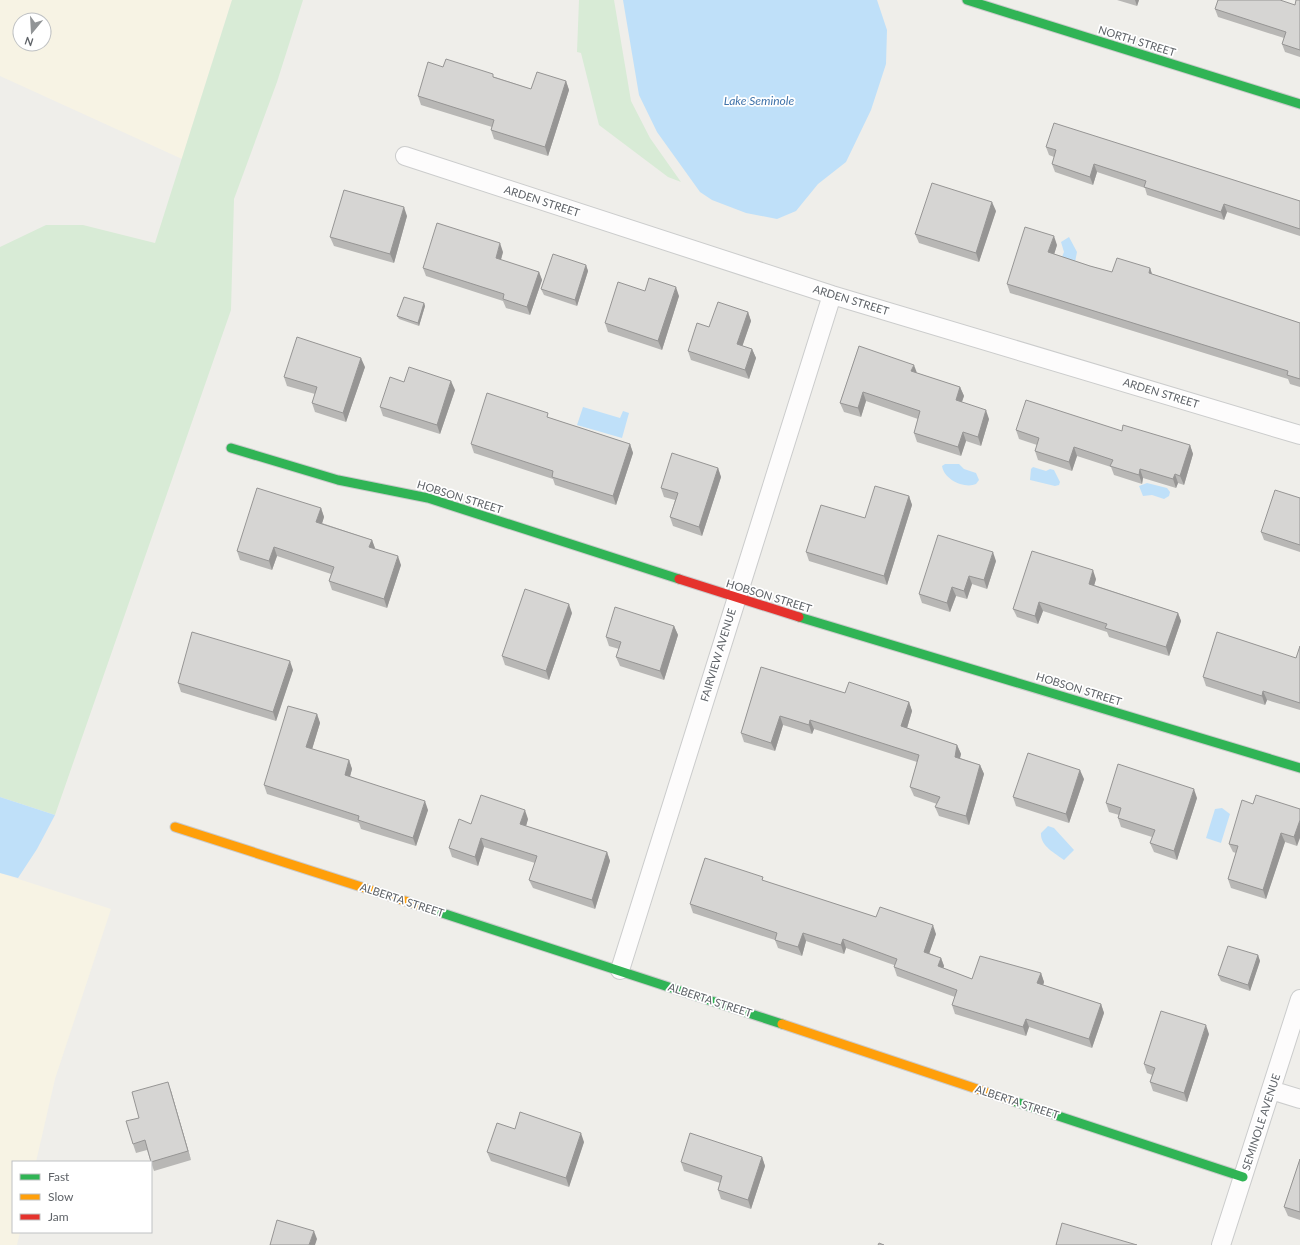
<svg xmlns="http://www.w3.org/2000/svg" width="1300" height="1245" font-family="Lato,sans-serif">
  <rect width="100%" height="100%" fill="#efeeea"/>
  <path fill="#f7f3e4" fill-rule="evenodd" d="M 0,0 L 232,0 L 182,159 L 0,76 ZM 20,20 L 44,20 L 44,44 L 20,44 Z
    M 0,873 L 111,909 L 55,1079 L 36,1162 L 13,1162 L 13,1232 L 20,1232 L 17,1245 L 0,1245 Z"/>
  <path fill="#d8ebd6" d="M 232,0 L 303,0 L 277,82 L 234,199 L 231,310 L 55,815 L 0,797 L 0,247 L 46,225 L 83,225 L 155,243 Z
    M 579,0 L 614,0 L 631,101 L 650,138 L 681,182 L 668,177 L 599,125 L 581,53 L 577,52 Z"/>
  <path fill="#bfe0f9" d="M 623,0 L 877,0 L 887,30 L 886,64 L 871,110 L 846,162 L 818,184 L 796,211 L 777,219 L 746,213 L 712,200 L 700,192 L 657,132 L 639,95 Z
    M 1069,237 L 1077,252 L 1074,267 L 1062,257 L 1064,252 L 1061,242 Z
    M 583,407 L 620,418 L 623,411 L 629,413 L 622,438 L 577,425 Z
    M 945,464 L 959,464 L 964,469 L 976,473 L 979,480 L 976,484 C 965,489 944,480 942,466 Z
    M 1033,467 L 1046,471 L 1050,469 L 1054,470 L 1060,482 L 1059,485 L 1055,486 L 1030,480 L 1031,469 Z
    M 1147,483 L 1167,488 L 1170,492 L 1169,496 L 1164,499 L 1152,495 L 1143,496 L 1139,486 Z
    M 0,797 L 55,815 L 37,849 L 18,878 L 0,873 Z
    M 1222,808 L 1230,814 L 1221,843 L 1206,838 L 1215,809 Z
    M 1048,826 L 1054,828 L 1074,850 L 1064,860 C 1055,853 1040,846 1041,833 Z"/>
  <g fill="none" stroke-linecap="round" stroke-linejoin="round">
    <g stroke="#cbcccc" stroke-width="20">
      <path id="street" d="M 405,156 L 832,295 L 1300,435
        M 620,970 L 832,295
        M 1271,1090 L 1300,1099
        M 1221,1245 L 1300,999"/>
    </g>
    <g stroke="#cacacb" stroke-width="11">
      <path id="fast" d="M 967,0 L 1300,104
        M 231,448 L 338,480 L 428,498 L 679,579
        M 799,617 L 1300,768
        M 433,910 L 782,1024
        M 1013,1101 L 1243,1177"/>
    </g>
    <g stroke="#cacacb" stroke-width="11">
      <path id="slow" d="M 175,827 L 433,910
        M 782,1024 L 1013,1101"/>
    </g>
    <g stroke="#cacacb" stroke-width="11">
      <path id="jam" d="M 679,579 L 799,617"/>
    </g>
    <use href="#street" stroke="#fdfcfc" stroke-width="18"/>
    <use href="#fast" stroke="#30b455" stroke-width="9"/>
    <use href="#slow" stroke="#ff9f0a" stroke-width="9"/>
    <use href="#jam" stroke="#e5322d" stroke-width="9"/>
  </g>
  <path fill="#b8b7b5" d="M 1117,0 L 1139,0 L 1137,6 Z
    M 1300,0 L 1300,57 L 1285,52 L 1282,44 L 1284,38 L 1218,17 L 1215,9 L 1295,5 Z
    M 443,67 L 495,77 L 531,89 L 566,81 L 569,90 L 548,156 L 494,139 L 491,130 L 492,127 L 421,105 L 418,96 Z
    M 1046,147 L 1300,201 L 1300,236 L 1227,212 L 1224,220 L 1147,195 L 1145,188 L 1097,172 L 1093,185 L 1055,172 L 1052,164 L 1054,157 L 1049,155 Z
    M 996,211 L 979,262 L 919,243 L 915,234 Z
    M 407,216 L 394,263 L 334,246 L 330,237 Z
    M 1057,245 L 1054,254 L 1090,266 L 1112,272 L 1150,268 L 1152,274 L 1300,323 L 1300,387 L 1290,384 L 1288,379 L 1010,293 L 1007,284 Z
    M 503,252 L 501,260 L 539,272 L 542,280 L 530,315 L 506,308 L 503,301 L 426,276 L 423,268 Z
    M 586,265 L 588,271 L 577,306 L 544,295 L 541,289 Z
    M 645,291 L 679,296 L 662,350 L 608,332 L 605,323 Z
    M 424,303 L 425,306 L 419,326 L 399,319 L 397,316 Z
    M 748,312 L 751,321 L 742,346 L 752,349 L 756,358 L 749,379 L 691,360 L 688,351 L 709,327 Z
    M 859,346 L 917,373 L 960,387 L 964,396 L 962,402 L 989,419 L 981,446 L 966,441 L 961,456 L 917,442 L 914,433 L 918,419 L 866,401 L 861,417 L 844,412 L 840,403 Z
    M 365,367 L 346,422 L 315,412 L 312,403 L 315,394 L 287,386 L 284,377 Z
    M 455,390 L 440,434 L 383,416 L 380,407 Z
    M 550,418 L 630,444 L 633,453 L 616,505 L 555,485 L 553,479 L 474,453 L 471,444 Z
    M 1016,430 L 1122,431 L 1190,445 L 1193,454 L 1184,485 L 1178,483 L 1176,488 L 1143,478 L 1142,484 L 1114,475 L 1111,467 L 1077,456 L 1072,471 L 1038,460 L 1035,451 L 1037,445 L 1019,439 Z
    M 718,468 L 721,477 L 702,536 L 673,526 L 670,517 L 675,500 L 664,497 L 661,488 Z
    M 909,496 L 912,505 L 887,585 L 809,561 L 806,552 L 865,518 Z
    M 1300,498 L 1300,552 L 1264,540 L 1261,532 Z
    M 321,508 L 324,517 L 322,523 L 372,540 L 375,549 L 401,565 L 387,608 L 332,590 L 329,581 L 331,574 L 277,556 L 272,570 L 240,560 L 237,551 Z
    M 996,561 L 987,589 L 972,584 L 967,599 L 956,596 L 950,612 L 922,603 L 919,594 Z
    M 1096,579 L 1094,585 L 1178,613 L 1181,621 L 1169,656 L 1109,637 L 1107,632 L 1043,611 L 1038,624 L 1017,617 L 1013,609 Z
    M 572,613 L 549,680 L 505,665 L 502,656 Z
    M 674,626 L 678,635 L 664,680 L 620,666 L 616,657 L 619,649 L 609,646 L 606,637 Z
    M 1300,646 L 1300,710 L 1267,700 L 1265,705 L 1206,686 L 1203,677 L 1296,658 Z
    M 761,667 L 845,693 L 909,702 L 912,711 L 907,728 L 957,745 L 961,754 L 960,758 L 980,765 L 984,774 L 969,825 L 939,816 L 935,807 L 937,804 L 914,796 L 910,787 L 917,762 L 814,729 L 812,734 L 783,725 L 775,751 L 744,742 L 741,733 Z
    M 293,670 L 276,721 L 181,692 L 178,683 Z
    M 317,714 L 320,723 L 312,749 L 349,760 L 352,769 L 350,776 L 428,810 L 416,846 L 361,829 L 359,823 L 267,794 L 264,785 Z
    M 1084,779 L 1069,823 L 1016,806 L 1013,797 Z
    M 1197,798 L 1177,860 L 1154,852 L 1150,843 L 1152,837 L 1121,827 L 1118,818 L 1119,815 L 1109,812 L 1106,803 Z
    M 1300,809 L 1297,846 L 1285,842 L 1266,899 L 1231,888 L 1228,879 L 1236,853 L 1233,852 L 1229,844 Z
    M 528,819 L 526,826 L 607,852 L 610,861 L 595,909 L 533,888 L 529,880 L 535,863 L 484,847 L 478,866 L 452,857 L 449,848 L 471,824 Z
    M 764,881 L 876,917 L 936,934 L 929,953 L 941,958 L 944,966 L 943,968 L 972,979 L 1041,973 L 1044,982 L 1043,985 L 1101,1004 L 1104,1013 L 1092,1048 L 1029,1027 L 1026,1036 L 955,1014 L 952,1005 L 955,997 L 897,976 L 894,967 L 894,965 L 846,948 L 844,954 L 806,941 L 802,956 L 778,948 L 775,940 L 693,913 L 690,904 Z
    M 1258,955 L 1260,961 L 1250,991 L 1221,981 L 1218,975 Z
    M 1209,1034 L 1187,1102 L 1153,1091 L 1150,1082 L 1152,1075 L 1147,1073 L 1144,1064 Z
    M 171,1091 L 191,1160 L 154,1171 L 147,1150 L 136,1153 L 133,1144 L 139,1118 Z
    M 515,1129 L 584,1142 L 569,1187 L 491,1161 L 487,1152 Z
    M 762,1157 L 765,1166 L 751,1209 L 721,1199 L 718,1190 L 720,1183 L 684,1171 L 681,1162 Z
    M 1300,1159 L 1300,1220 L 1288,1216 L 1284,1207 Z"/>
  <path fill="#969594" d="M 1135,0 L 1139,0 L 1137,6 Z
    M 566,81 L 569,90 L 548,156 L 545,147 Z
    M 1094,164 L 1097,172 L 1093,185 L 1090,177 Z
    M 992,202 L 996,211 L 979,262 L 976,253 Z
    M 1224,204 L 1227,212 L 1224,220 L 1221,212 Z
    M 404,207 L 407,216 L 394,263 L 390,254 Z
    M 1054,236 L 1057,245 L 1052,261 L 1048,252 Z
    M 500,243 L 503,252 L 499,266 L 496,258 Z
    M 586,265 L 588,271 L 577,306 L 575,300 Z
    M 1150,268 L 1153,277 L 1149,273 Z
    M 539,272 L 542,280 L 530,315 L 527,307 Z
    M 676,287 L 679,296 L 662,350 L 658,341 Z
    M 424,303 L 425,306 L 419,326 L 418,323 Z
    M 748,312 L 751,321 L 740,353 L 737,344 Z
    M 752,349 L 756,358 L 749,379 L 745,370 Z
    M 361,358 L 365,367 L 346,422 L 343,413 Z
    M 914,365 L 917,373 L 911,371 Z
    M 451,381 L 455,390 L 440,434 L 437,425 Z
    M 960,387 L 964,396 L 959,409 L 956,400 Z
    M 863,392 L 866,401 L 861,417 L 858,408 Z
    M 986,410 L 989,419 L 981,446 L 978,437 Z
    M 963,432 L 966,441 L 961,456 L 958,447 Z
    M 630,444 L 633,453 L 616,505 L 613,496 Z
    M 1190,445 L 1193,454 L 1184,485 L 1180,476 Z
    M 1074,447 L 1077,456 L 1072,471 L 1069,462 Z
    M 718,468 L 721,477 L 702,536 L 699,527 Z
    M 1140,469 L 1143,478 L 1142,484 L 1139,475 Z
    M 1175,474 L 1178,483 L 1176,488 L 1173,479 Z
    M 909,496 L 912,505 L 887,585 L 884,576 Z
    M 321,508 L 324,517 L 320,530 L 316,522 Z
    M 372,540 L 375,548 L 373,556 L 369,547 Z
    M 274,547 L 277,556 L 272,570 L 269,561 Z
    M 993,552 L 996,561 L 987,589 L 984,580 Z
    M 398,556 L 401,565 L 387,608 L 384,599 Z
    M 1093,570 L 1096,579 L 1092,593 L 1089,584 Z
    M 969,576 L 972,584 L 967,599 L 964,591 Z
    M 952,587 L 956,596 L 950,612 L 947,603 Z
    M 1039,602 L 1043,611 L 1038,624 L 1035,616 Z
    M 569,604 L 572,613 L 549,680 L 546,671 Z
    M 1178,613 L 1181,621 L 1169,656 L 1166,647 Z
    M 674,626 L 678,635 L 664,680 L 660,671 Z
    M 290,661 L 293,670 L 276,721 L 273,712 Z
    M 1263,691 L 1267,700 L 1265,705 L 1262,696 Z
    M 909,702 L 912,711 L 905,735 L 901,726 Z
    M 317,714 L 320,723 L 310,756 L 306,747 Z
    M 780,716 L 783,725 L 775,751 L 771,743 Z
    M 810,720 L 814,729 L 812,734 L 809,725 Z
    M 957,745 L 961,754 L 958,766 L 955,757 Z
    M 349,760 L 352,769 L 348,784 L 345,775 Z
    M 980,765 L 984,774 L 969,825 L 966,816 Z
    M 1080,770 L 1084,779 L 1069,823 L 1066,814 Z
    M 1194,789 L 1197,798 L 1177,860 L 1174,851 Z
    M 425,801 L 428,810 L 416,846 L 413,838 Z
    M 525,810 L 528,819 L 524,833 L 520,824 Z
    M 1300,820 L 1300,838 L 1297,846 L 1294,837 Z
    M 1281,833 L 1285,842 L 1266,899 L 1263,890 Z
    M 481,838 L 484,847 L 478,866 L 475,857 Z
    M 607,852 L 610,861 L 595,909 L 592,900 Z
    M 933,925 L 936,934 L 927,960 L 924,952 Z
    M 803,933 L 806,941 L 802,956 L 798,947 Z
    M 843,939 L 846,948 L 844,954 L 841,945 Z
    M 1258,955 L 1260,961 L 1250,991 L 1248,985 Z
    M 941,958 L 944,966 L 941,975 L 938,966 Z
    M 1041,973 L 1044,982 L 1041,992 L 1037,983 Z
    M 1101,1004 L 1104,1013 L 1092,1048 L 1089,1039 Z
    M 1026,1019 L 1029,1027 L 1026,1036 L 1023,1027 Z
    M 1206,1025 L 1209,1034 L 1187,1102 L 1184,1093 Z
    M 168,1082 L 171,1091 L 191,1160 L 188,1151 Z
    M 581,1133 L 584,1142 L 569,1187 L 566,1178 Z
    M 762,1157 L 765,1166 L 751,1209 L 748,1200 Z
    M 314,1231 L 317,1239 L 315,1245 L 309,1245 Z"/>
  <path fill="#d6d5d3" stroke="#969594" d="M 1218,0 L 1280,0 L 1295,5 L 1296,0 L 1300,0 L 1300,50 L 1282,44 L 1286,32 L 1215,9 Z
    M 446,59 L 493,74 L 493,77 L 531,89 L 537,72 L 566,81 L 545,147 L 491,130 L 494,120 L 418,96 L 428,62 L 443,67 Z
    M 1054,123 L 1300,201 L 1300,229 L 1224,204 L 1221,212 L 1144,187 L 1146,181 L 1094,164 L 1090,177 L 1052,164 L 1056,150 L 1046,147 Z
    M 932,183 L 992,202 L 976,253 L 915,234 Z
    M 344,190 L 404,207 L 390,254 L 330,237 Z
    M 437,223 L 500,243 L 496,258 L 539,272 L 527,307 L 503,299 L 504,294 L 423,268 Z
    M 1025,227 L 1054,236 L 1048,252 L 1090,266 L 1112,272 L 1117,258 L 1150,268 L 1149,273 L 1300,323 L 1300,379 L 1287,375 L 1288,371 L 1007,284 Z
    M 553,254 L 586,265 L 575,300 L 541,289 Z
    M 649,278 L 676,287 L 658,341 L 605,323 L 618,282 L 645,291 Z
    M 404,297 L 424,303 L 418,323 L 397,316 Z
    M 718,302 L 748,312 L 737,344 L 752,349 L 745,370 L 688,351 L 697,323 L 709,327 Z
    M 297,337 L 361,358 L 343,413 L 312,403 L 317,387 L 284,377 Z
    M 859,346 L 914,365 L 911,371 L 960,387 L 956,400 L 986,410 L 978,437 L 963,432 L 958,447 L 914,433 L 920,411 L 863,392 L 858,408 L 840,403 Z
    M 409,367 L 451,381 L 437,425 L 380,407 L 390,377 L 404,382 Z
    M 487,393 L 548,413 L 547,417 L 630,444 L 613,496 L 552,477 L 553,471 L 471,444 Z
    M 1026,400 L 1122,431 L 1123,425 L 1190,445 L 1180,476 L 1175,474 L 1173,479 L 1140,469 L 1139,475 L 1110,466 L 1113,460 L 1074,447 L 1069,462 L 1035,451 L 1039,438 L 1016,430 Z
    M 672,453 L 718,468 L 699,527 L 670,517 L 678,493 L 661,488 Z
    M 875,486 L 909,496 L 884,576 L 806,552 L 821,505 L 865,518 Z
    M 257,488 L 321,508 L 316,522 L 372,540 L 369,547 L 398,556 L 384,599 L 329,581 L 334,567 L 274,547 L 269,561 L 237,551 Z
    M 1275,490 L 1300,498 L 1300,545 L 1261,532 Z
    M 938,535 L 993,552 L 984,580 L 969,576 L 964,591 L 952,587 L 947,603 L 919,594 Z
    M 1032,551 L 1093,570 L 1089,584 L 1178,613 L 1166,647 L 1105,628 L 1107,624 L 1039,602 L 1035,616 L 1013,609 Z
    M 525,589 L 569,604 L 546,671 L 502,656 Z
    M 615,607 L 674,626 L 660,671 L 616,657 L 621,642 L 606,637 Z
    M 192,632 L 290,661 L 273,712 L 178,683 Z
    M 1217,632 L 1296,658 L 1300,646 L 1300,703 L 1263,691 L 1262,696 L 1203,677 Z
    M 761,667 L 845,693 L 849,682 L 909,702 L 901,726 L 957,745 L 955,757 L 980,765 L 966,816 L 935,807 L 940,797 L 910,787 L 919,755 L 810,720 L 809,725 L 780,716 L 771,743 L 741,733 Z
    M 288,706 L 317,714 L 306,747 L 349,760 L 345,775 L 425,801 L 413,838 L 358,820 L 359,816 L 264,785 Z
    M 1028,753 L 1080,770 L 1066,814 L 1013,797 Z
    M 1118,764 L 1194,789 L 1174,851 L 1150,843 L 1155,830 L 1118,818 L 1121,808 L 1106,803 Z
    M 481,795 L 525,810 L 520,824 L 607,852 L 592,900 L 529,880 L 537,856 L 481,838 L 475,857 L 449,848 L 459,819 L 471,824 Z
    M 1256,795 L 1300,809 L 1300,820 L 1294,837 L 1281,833 L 1263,890 L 1228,879 L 1238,846 L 1229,844 L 1242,800 L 1253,804 Z
    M 705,858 L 763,877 L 762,880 L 876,917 L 880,907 L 933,925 L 924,952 L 941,958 L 938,966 L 972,979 L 980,956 L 1041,973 L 1037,983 L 1101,1004 L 1089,1039 L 1026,1019 L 1023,1027 L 952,1005 L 957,990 L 894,967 L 897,959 L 843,939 L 841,945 L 803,933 L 798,947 L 775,940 L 777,933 L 690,904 Z
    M 1228,946 L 1258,955 L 1248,985 L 1218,975 Z
    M 1161,1011 L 1206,1025 L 1184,1093 L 1150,1082 L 1155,1068 L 1144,1064 Z
    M 168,1082 L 188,1151 L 151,1162 L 145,1140 L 133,1144 L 126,1121 L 139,1118 L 132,1092 Z
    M 520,1112 L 581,1133 L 566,1178 L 487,1152 L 497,1123 L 515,1129 Z
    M 690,1133 L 762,1157 L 748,1200 L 718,1190 L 722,1176 L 681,1162 Z
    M 1300,1159 L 1300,1212 L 1284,1207 Z
    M 277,1220 L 314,1231 L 309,1245 L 270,1245 Z
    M 1062,1223 L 1137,1245 L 1056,1245 Z
    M 879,1243 L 884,1245 L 878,1245 Z"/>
  <g text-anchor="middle" stroke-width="3.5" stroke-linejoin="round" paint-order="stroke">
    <g font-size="11" fill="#5f6368" stroke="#fff">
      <text transform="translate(1137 41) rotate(17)" y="4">NORTH STREET</text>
      <text transform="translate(542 201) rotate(18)" y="4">ARDEN STREET</text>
      <text transform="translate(851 300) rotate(17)" y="4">ARDEN STREET</text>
      <text transform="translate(1161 393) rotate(17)" y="4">ARDEN STREET</text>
      <text transform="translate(460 497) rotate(17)" y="4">HOBSON STREET</text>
      <text transform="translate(769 596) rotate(17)" y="4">HOBSON STREET</text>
      <text transform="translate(718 655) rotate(-73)" y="4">FAIRVIEW AVENUE</text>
      <text transform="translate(1079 689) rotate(17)" y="4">HOBSON STREET</text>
      <text transform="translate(402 900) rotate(18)" y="4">ALBERTA STREET</text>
      <text transform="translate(710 1000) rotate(18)" y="4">ALBERTA STREET</text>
      <text transform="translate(1017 1102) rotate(18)" y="4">ALBERTA STREET</text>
      <text transform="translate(1261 1122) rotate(-72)" y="4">SEMINOLE AVENUE</text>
    </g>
    <g font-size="12" font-style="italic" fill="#4174aa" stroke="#fff">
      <text x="759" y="105">Lake Seminole</text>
    </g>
  </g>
  <rect x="12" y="1161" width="140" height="72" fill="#ffffff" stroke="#bfc1c3"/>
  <rect x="20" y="1174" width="20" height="6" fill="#30b455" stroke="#bfc1c3"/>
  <text x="48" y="1181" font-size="12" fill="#5f6368">Fast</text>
  <rect x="20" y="1194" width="20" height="6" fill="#ff9f0a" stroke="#bfc1c3"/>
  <text x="48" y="1201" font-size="12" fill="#5f6368">Slow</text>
  <rect x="20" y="1214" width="20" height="6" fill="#e5322d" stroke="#bfc1c3"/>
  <text x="48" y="1221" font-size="12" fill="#5f6368">Jam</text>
  <g transform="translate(32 32) rotate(198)"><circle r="19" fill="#ffffff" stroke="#bfc1c3"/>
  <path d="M0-3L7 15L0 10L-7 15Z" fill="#919496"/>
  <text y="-6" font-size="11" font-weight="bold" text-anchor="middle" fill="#5f6368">N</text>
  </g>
</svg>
